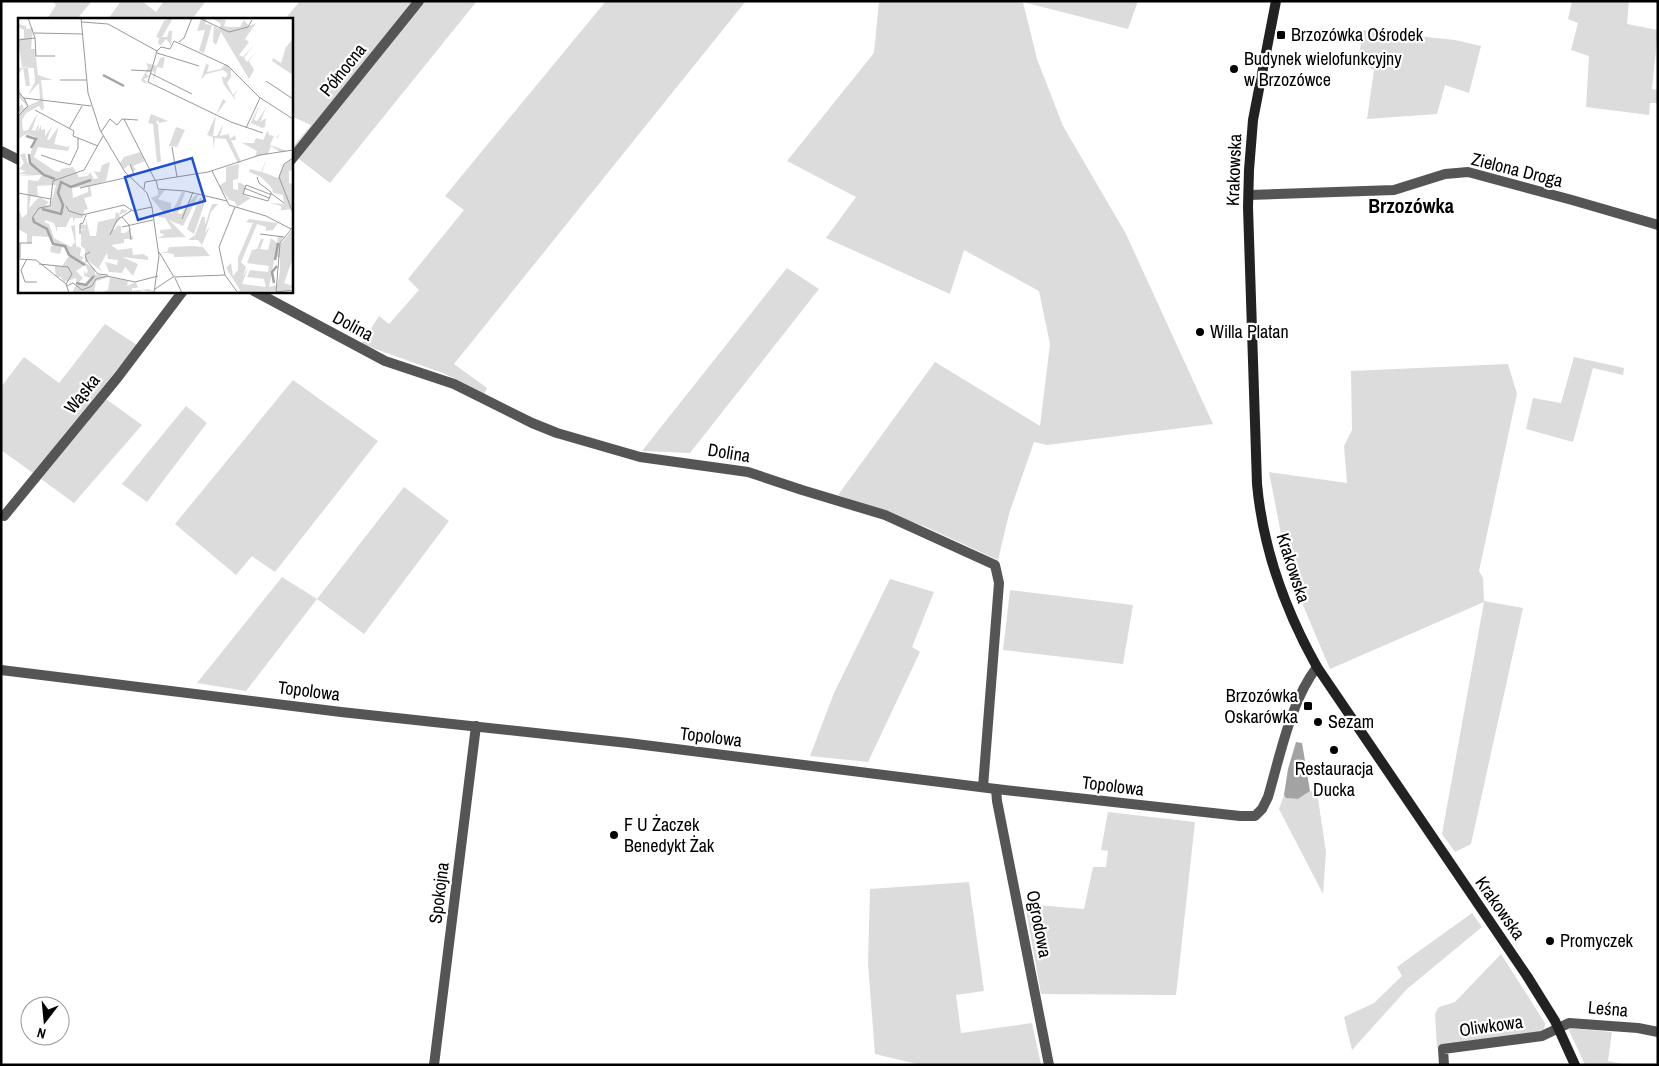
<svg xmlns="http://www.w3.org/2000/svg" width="1659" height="1066" font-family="'Archivo Narrow',sans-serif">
  <rect width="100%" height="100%" fill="#fff"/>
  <path fill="#dcdcdc" d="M 52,1 L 92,1 L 77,19 L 47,19 L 56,5 Z
    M 121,1 L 142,1 L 156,12 L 164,1 L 206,1 L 192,19 L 108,19 Z
    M 300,1 L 477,1 L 330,183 L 291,153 L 291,149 L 311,125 L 291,116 L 291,19 L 285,19 Z
    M 606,1 L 746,1 L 454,364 L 487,388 L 484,394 L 443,373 L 361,344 L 379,316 L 389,324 L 419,290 L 408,279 L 464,210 L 445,196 Z
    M 879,1 L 1138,1 L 1128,29 L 1023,2 L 1037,59 L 1063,126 L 1126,234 L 1213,424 L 1047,445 L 1034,442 L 1009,514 L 998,560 L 926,527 L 838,495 L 935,362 L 1040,426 L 1050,344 L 1039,291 L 964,250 L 950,294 L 826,238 L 856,197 L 787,161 L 874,53 Z
    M 1572,1 L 1629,1 L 1627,24 L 1658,30 L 1652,89 L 1658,90 L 1658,103 L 1650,103 L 1649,115 L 1586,107 L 1589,56 L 1571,50 L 1578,23 L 1568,19 Z
    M 1363,30 L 1455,40 L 1481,46 L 1469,93 L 1445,85 L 1437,114 L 1367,119 L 1374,70 L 1358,62 Z
    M 787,268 L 819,289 L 690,453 L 642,451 Z
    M 105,324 L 137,345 L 33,473 L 1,450 L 1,387 L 24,357 L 59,383 Z
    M 1574,357 L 1624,368 L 1623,375 L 1593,368 L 1573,442 L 1526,429 L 1533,398 L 1561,403 Z
    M 1508,364 L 1517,394 L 1479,571 L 1483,578 L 1484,601 L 1523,608 L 1471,844 L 1455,852 L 1442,834 L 1484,602 L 1330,669 L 1288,570 L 1269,472 L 1347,483 L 1344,446 L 1352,430 L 1351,371 Z
    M 293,380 L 378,441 L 275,572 L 252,556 L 236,575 L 175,524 Z
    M 106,399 L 142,425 L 74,503 L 41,479 Z
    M 186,406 L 207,423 L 147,502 L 122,484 Z
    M 404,487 L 449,521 L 364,634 L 317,599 L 246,691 L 197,683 L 282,577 L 317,599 Z
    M 890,579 L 934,592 L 912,647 L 920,652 L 868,762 L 810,756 L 834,693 Z
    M 1010,590 L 1133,605 L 1123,664 L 1003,650 Z
    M 1310,791 L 1317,792 L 1326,852 L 1323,894 L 1279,809 L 1284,795 L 1286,798 L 1298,799 Z
    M 1108,812 L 1195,822 L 1176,995 L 1041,994 L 1025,904 L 1084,909 L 1093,867 L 1106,867 L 1108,851 L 1101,850 Z
    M 969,882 L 984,991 L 956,995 L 961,1033 L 1032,1023 L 1041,1065 L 921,1065 L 875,1054 L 868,964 L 870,889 Z
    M 1472,913 L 1482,927 L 1407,989 L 1352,1050 L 1344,1017 L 1374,1003 L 1402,976 L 1397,967 Z
    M 1501,954 L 1545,1023 L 1544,1031 L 1437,1048 L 1435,1014 L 1439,1007 L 1455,1002 Z
    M 1568,1028 L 1612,1032 L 1608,1061 L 1627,1065 L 1585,1065 Z"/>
  <path fill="#a3a3a3" d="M 1296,742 L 1302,743 L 1310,791 L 1298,799 L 1286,798 L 1284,795 L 1288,769 Z"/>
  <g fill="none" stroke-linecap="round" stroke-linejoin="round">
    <path stroke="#555" stroke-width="10" d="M 1,151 L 19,160
      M 291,160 L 419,1
      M 1249,195 L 1394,190 L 1445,174 L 1468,172 L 1572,200 L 1658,225
      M 254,291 L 385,361 L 454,384 L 532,423 L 557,433 L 640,457 L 748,472 L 802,490 L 885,515 L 995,565 L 999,583 L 983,787
      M 4,516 L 118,377 L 183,291
      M 996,789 L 997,801 L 1049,1065
      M 434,1065 L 476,726
      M 1444,1065 L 1443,1049 L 1542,1036 L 1569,1023 L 1638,1028 L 1658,1032"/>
    <path stroke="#555" stroke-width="10" d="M 1,670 L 341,712 L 628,743 L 996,789 L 1240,816 L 1255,816 L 1262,809 L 1268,797 C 1280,756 1291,700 1317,667"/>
    <path stroke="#222" stroke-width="10" d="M 1276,1 L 1253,120 L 1249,170 L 1248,207 L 1257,484 C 1263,549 1285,610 1317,667 L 1527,976 L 1555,1021 L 1575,1065"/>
  </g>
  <g fill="#000" stroke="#fff" stroke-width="2">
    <rect x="1276" y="30" width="10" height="10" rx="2.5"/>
    <circle cx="1234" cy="69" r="5"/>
    <circle cx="1200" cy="332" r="5"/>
    <rect x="1303" y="701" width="10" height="10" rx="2.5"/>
    <circle cx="1318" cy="722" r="5"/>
    <circle cx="1334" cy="750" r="5"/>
    <circle cx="614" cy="835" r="5"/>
    <circle cx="1550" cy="941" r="5"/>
  </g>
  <g text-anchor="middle" stroke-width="4.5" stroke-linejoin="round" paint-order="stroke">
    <g font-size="18" fill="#000" stroke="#fff" text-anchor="start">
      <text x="1291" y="41">Brzozówka Ośrodek</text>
      <text x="1244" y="65">Budynek wielofunkcyjny<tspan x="1244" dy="21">w Brzozówce</tspan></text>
      <text x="1210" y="338">Willa Platan</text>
      <text x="1298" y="702" text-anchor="end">Brzozówka<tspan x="1298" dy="21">Oskarówka</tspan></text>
      <text x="1328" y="728">Sezam</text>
      <text x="1334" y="775" text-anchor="middle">Restauracja<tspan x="1334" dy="21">Ducka</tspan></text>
      <text x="624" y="831">F U Żaczek<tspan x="624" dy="21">Benedykt Żak</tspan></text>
      <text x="1560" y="947">Promyczek</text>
    </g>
    <g font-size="18" fill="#000" stroke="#fff">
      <text transform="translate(343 70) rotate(-51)" y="6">Północna</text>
      <text transform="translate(1234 170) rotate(-88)" y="6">Krakowska</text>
      <text transform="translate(1517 170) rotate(14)" y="6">Zielona Droga</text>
      <text transform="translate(353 326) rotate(28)" y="6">Dolina</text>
      <text transform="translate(82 394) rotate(-51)" y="6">Wąska</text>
      <text transform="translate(729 453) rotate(9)" y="6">Dolina</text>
      <text transform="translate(1293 568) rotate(72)" y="6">Krakowska</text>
      <text transform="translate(309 691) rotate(7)" y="6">Topolowa</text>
      <text transform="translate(711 737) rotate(7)" y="6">Topolowa</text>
      <text transform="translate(1113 786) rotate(7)" y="6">Topolowa</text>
      <text transform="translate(439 893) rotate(-83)" y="6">Spokojna</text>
      <text transform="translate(1500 908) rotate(55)" y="6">Krakowska</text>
      <text transform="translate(1039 924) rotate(79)" y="6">Ogrodowa</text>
      <text transform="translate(1608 1009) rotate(5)" y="6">Leśna</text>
      <text transform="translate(1491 1026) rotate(-8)" y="6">Oliwkowa</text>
    </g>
    <g font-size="20" font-weight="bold" fill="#000" stroke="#fff">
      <text x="1411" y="213">Brzozówka</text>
    </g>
  </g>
  <g transform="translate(18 18)">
    <rect width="275" height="275" fill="#fff"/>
    <path d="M 152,0 L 155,0 L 144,19 L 149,19 L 151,13 L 154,13 L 153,27 L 148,21 L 143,27 L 140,26 L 141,20 L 138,19 L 146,3 ZM 189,0 L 187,6 L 194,7 L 186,35 L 181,33 L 187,12 L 179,13 L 183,1 ZM 194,0 L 208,2 L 206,8 L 210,9 L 222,9 L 226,2 L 231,8 L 238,5 L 227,21 L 231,24 L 221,37 L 225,39 L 236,27 L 226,40 L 229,44 L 241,31 L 231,43 L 236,52 L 231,61 L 203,14 L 198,27 L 195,24 L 196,8 L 201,11 L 203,6 ZM 0,6 L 8,8 L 8,11 L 15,10 L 13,31 L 17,31 L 20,57 L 35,62 L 23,62 L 26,90 L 24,93 L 21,88 L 8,95 L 4,102 L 5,113 L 10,112 L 20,94 L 14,112 L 17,113 L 21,106 L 20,114 L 23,107 L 23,112 L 27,111 L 27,118 L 34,108 L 29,122 L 31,122 L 41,108 L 36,126 L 50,129 L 52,127 L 50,133 L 20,129 L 16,139 L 37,153 L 42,154 L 43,151 L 55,149 L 61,159 L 70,158 L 72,154 L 76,161 L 80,160 L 76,153 L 82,154 L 84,147 L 92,144 L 88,163 L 72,168 L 74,178 L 66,180 L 70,191 L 66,192 L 65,200 L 57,200 L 55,205 L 55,199 L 52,200 L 48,209 L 39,209 L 39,214 L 36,205 L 28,202 L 26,204 L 31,206 L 36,220 L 53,229 L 57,224 L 53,208 L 57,207 L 58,228 L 63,230 L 62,238 L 66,239 L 64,242 L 60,240 L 77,251 L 77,256 L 110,263 L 109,268 L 118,264 L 120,270 L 114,270 L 114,273 L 130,271 L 139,275 L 124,272 L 120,275 L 82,275 L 90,272 L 92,259 L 78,263 L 76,275 L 54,275 L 59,265 L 58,260 L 46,264 L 43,259 L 38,259 L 37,252 L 37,248 L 44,248 L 51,238 L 50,233 L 44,229 L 42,236 L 32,234 L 33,228 L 36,228 L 32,219 L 14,218 L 14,225 L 9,225 L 9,216 L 0,211 L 0,189 L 4,200 L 9,196 L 10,162 L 20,163 L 24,157 L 0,158 L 11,156 L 0,156 L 8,153 L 1,151 L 6,145 L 2,137 L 7,135 L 10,146 L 13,147 L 13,134 L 18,119 L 8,116 L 0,121 L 0,98 L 4,93 L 0,95 L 0,90 L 4,86 L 6,91 L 9,88 L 1,79 L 0,70 L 10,88 L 22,82 L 21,65 L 10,77 L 17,64 L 16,50 L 10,50 L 12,68 L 8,68 L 5,50 L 1,55 L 0,52 L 0,50 L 16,49 L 4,49 L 0,21 L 6,20 L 6,12 L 0,9 L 0,15 ZM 38,167 L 32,188 L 27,187 L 31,184 L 21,179 L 11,190 L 13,178 L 20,179 L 19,168 ZM 70,168 L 70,174 L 55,180 L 54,170 ZM 67,247 L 70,253 L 68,256 L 66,252 L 66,258 L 72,260 L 64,268 L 60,265 L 65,260 L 58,253 ZM 275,21 L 275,57 L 254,43 L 255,40 L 263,45 L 268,29 ZM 147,39 L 145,50 L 139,49 L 135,66 L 136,54 L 133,53 L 128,55 L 131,59 L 126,61 L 130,66 L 125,64 L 123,62 L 130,50 L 128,45 L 139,48 L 142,40 ZM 188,46 L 191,47 L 189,54 L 203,51 L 207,46 L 213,50 L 213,59 L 209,65 L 215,77 L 220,71 L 216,78 L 218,83 L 205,65 L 204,58 L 207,60 L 210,56 L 205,52 L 188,56 L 183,62 ZM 205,81 L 208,83 L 198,97 L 195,118 L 199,118 L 205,106 L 202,118 L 211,116 L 212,121 L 217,117 L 218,122 L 213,122 L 223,144 L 220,145 L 208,121 L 197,120 L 195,131 L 195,119 L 189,117 ZM 242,86 L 236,102 L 239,103 L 248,90 L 242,104 L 248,100 L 247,109 L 244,110 L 233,105 L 230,110 ZM 133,96 L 150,103 L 141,105 L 140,102 L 138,105 L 140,106 L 143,144 L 139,144 L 135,106 L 130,105 ZM 158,109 L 167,112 L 159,129 L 151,128 ZM 250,112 L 251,117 L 260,119 L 260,115 L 261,118 L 260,120 L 256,118 L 252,127 L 269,133 L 262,134 L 253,128 L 250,136 L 237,139 L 239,133 L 224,125 L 236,125 L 238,120 L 245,122 ZM 122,134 L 127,143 L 115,148 L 118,152 L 115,153 L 112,146 L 106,151 L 102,145 L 106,139 ZM 273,135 L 275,137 L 275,152 L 271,153 L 271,165 L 275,166 L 275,191 L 257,193 L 263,192 L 263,188 L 252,185 L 266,186 L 265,177 L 255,175 L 254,170 L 243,159 L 231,154 L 232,151 L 243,154 L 249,140 L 244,154 L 260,160 L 266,147 L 274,140 ZM 221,146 L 220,161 L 215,162 L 215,171 L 220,172 L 220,165 L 223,165 L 227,168 L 226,177 L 233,180 L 219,189 L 217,184 L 209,181 L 214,178 L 210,180 L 201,168 L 208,163 L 208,149 ZM 140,172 L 147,172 L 140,181 L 153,185 L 153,196 L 164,174 L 167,174 L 160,195 L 163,196 L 176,178 L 181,176 L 165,208 L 151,202 L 168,219 L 139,220 L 147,217 L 142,215 L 142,212 L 154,211 L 147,200 L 141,199 L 141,195 L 145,194 L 133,180 L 140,177 ZM 182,179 L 187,184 L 176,216 L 169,211 ZM 194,186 L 200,186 L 193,194 L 187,215 L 192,208 L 184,227 L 180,222 L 170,222 L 177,217 L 184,199 L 187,199 L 187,207 ZM 104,191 L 110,193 L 101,197 L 103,200 L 94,211 L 97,212 L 99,208 L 103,208 L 103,215 L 107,215 L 114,210 L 112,215 L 116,221 L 106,221 L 106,225 L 93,227 L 100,232 L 114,230 L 115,237 L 125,236 L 130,239 L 130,242 L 104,239 L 120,246 L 115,258 L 107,249 L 104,255 L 91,254 L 87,244 L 99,247 L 100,242 L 90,241 L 89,235 L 81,249 L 85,254 L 70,243 L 67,246 L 67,231 L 63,228 L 63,212 L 68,211 L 62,211 L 62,206 L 68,207 L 68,200 L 72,218 L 78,218 L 80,204 L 97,200 L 98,194 L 101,196 ZM 231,201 L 260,205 L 255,212 L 248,213 L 248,209 L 239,206 L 223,244 L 228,249 L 225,258 L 230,250 L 224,266 L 248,269 L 246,261 L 229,259 L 232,252 L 250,254 L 251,248 L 229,245 L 234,232 L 239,231 L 243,221 L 246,221 L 242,231 L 250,232 L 253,220 L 259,225 L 260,218 L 265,219 L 262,227 L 275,211 L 275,240 L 266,265 L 275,268 L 270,273 L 219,275 L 222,272 L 208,250 L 213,245 L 215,258 L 220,252 L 220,240 L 235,205 L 228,204 ZM 257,238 L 262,240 L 262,254 L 259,267 L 251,269 ZM 174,228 L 185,229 L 192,238 L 156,239 L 156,236 L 141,234 L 149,234 L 151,229 Z" fill="#dcdcdc" fill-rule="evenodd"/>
    <path fill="none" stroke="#a3a3a3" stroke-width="2.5" d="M 85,57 L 106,68M 8,118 L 18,121 L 13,130M 11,136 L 12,145 L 26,157 L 37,161M 24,191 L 43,196 L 45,187 L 40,175 L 43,164 L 53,169 L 73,162M 15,200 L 16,204 L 29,211 L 35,226 L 47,228 L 51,237 L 67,247M 257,242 L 260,225M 58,265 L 68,267 L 76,258M 256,265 L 254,254 L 259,248"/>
    <path fill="none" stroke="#999" stroke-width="1" d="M 63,0 L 70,75 L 82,112 L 107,154 L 129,175 L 134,189 L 141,238 L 136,275M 181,0 L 211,14 L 230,9 L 234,2M 64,4 L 90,6 L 139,33M 16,15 L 65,16M 17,20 L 18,38 L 37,38M 0,22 L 17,20 L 10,0M 161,24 L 166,20 L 174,0M 139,35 L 181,48M 113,52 L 133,53M 132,55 L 174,76M 42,62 L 69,62M 248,63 L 275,81M 0,74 L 6,80 L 73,88M 17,92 L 56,113 L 55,118 L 80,128M 0,98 L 10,88 L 6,80M 106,101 L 137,162M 228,110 L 242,80M 51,111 L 64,88M 83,114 L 92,101 L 99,107 L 104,101 L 120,102M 245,115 L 213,104 L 130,64 L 139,33 L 143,29 L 152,31 L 156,23 L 210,48 L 241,79 L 275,101M 154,129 L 159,159M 23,137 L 52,147 L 60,130 L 60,120M 275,140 L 266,146 L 261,159 L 275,195M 194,153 L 211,187 L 248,198 L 273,211M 239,159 L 241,165 L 253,174 L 253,176 L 250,183 L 225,176 L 228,167 L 249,175 L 251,176 L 254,176 L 266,185M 138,162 L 140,171 L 167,173 L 209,183M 62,170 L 111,159 L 116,157 L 112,146M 226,170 L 251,180M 126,171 L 127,164 L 190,154 L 242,137 L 275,132M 0,175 L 33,181M 48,188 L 51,193 L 64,197 L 106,187 L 115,193 L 134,189M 217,189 L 201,229 L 207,257 L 220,275M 104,199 L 111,207 L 113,222M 14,200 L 21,190 L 32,188 L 35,163 L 66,152 L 85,118M 164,201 L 175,174M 104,209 L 135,202M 62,216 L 62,206 L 65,205 L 68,197M 242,216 L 266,219M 92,217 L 99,202 L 114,192M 72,234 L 67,237 L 69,243 L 80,256 L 90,257M 141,234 L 156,259M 2,240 L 2,225 L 14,225M 0,241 L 18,242 L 48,266 L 51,275M 9,241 L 3,252 L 7,264 L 19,264M 21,246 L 50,249 L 54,256 L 48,266M 157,260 L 164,275M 49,268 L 55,265 L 64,272 L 74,268 L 78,261 L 89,258 L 117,264 L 140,258M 137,271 L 155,259 L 207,257M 258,274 L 275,272M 258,275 L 262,225 L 275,209"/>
    <path fill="#1d4ed8" fill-opacity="0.15" stroke="#1d4ed8" stroke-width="2.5" d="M 174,140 L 187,183 L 120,202 L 107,159 Z"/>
    <rect width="275" height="275" fill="none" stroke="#000" stroke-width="2.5"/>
  </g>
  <rect width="1659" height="1066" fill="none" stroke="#000000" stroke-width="5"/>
  <g transform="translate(45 1021) rotate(196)"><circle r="24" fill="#ffffff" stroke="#999999"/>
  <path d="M0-4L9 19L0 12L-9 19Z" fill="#000000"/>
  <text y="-8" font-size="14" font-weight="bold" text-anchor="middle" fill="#000000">N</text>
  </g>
</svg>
